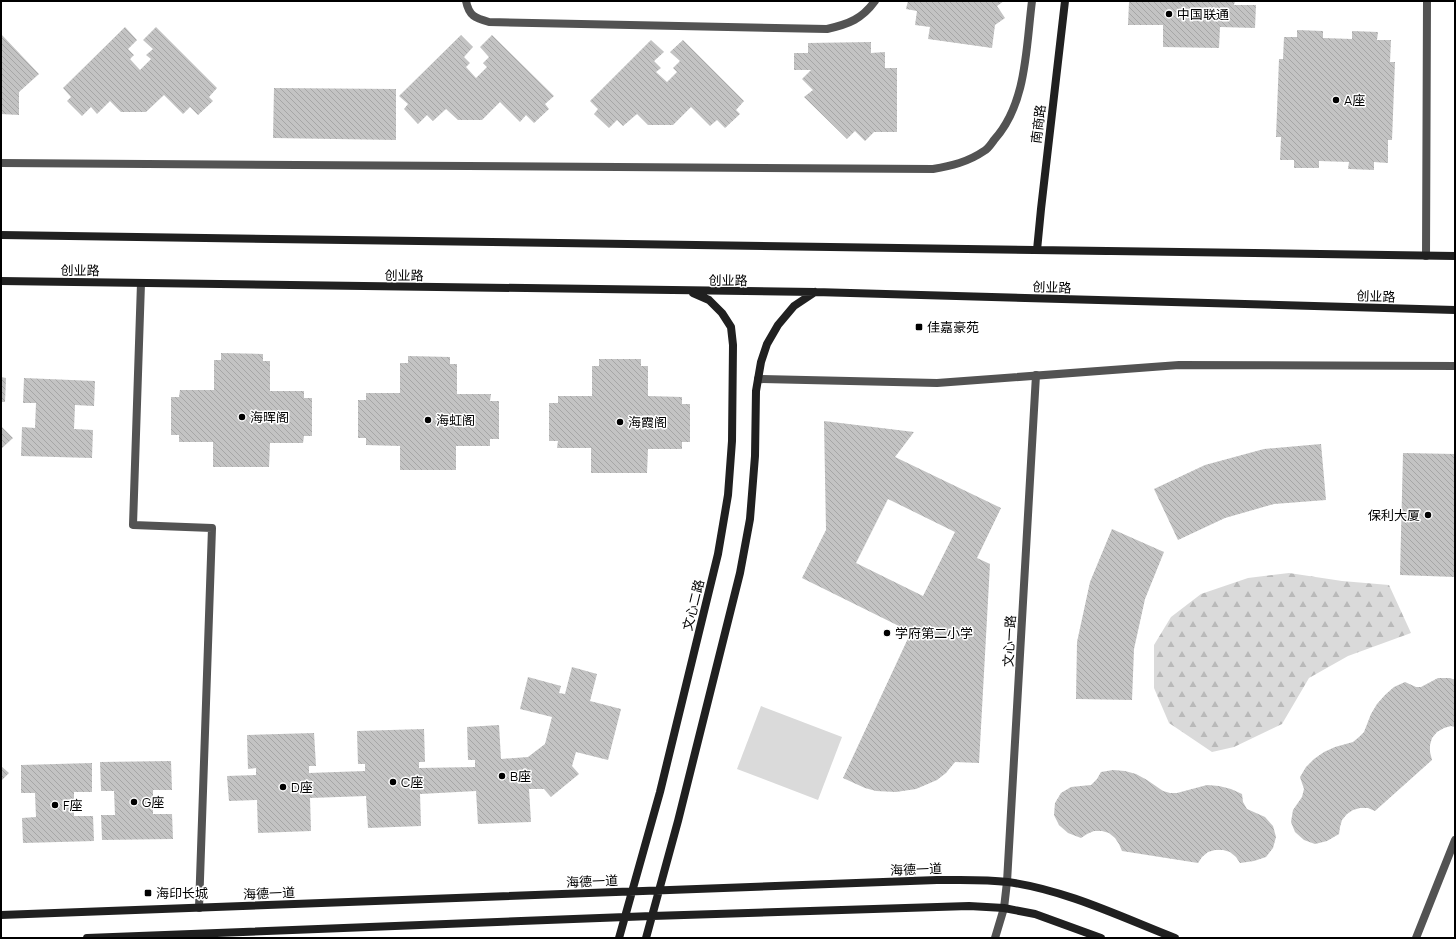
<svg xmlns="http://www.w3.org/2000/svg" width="1456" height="939" font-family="Manrope,'Noto Sans SC',sans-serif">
  <defs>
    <pattern id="forest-firs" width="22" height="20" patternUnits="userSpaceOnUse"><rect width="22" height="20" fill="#dadada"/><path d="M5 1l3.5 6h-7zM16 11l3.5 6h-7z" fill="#b9b9b9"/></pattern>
    <pattern id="building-back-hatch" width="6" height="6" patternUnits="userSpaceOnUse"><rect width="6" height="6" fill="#c3c3c3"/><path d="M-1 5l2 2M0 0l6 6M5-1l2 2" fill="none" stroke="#a6a6a6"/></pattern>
  </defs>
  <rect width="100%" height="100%" fill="#fff"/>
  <path fill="url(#forest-firs)" d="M 1289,573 L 1342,581 L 1389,585 L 1411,633 L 1348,656 L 1309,678 L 1282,724 L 1234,747 L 1212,752 L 1169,723 L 1154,688 L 1154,645 L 1171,617 L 1201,594 L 1248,578 Z"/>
  <path fill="#dadada" d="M 761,706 L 842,737 L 818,800 L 737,769 Z"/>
  <path fill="url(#building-back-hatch)" fill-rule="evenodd" d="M 908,1 L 1004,1 L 997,6 L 1005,18 L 995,25 L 992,48 L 928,39 L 930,27 L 915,25 L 917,11 L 906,9 Z
    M 1150,1 L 1235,1 L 1234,5 L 1256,5 L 1255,28 L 1220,27 L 1219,48 L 1163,47 L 1163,25 L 1128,25 L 1129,2 L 1150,2 Z
    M 125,27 L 137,40 L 128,49 L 134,55 L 130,59 L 140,70 L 151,59 L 146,55 L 153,49 L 143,40 L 156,27 L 217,88 L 209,97 L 213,101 L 198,115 L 190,107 L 183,114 L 164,95 L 146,112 L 121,112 L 110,101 L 97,114 L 91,107 L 82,116 L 67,101 L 71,97 L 63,88 Z
    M 1297,30 L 1323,31 L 1323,38 L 1352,39 L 1352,31 L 1378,32 L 1377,40 L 1391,40 L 1390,62 L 1395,62 L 1392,140 L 1388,140 L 1388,163 L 1374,162 L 1374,170 L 1348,169 L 1349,162 L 1319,161 L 1319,168 L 1294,168 L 1294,160 L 1280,160 L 1281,137 L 1276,137 L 1279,59 L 1283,59 L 1284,37 L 1297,37 Z
    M 1,34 L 39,74 L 19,92 L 19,115 L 1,114 Z
    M 461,35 L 473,47 L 464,57 L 470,63 L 466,67 L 476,78 L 487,67 L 483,63 L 489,57 L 480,47 L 492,35 L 554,96 L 545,104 L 549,109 L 534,123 L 526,115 L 520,122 L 500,102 L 482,120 L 458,120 L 446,109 L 433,121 L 427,115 L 418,124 L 404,109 L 408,104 L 399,96 Z
    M 651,40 L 664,52 L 654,61 L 661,68 L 656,72 L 667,82 L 677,72 L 673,68 L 680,61 L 670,52 L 683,40 L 744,101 L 736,110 L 740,114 L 725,128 L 717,120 L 710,126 L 691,107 L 673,125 L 648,125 L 637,114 L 623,126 L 617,120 L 609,128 L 594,114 L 598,109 L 590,101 Z
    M 871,42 L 871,53 L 885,52 L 885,68 L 897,68 L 897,132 L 874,132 L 865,141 L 855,131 L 847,139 L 804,97 L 813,90 L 802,79 L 811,70 L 794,70 L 794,53 L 808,53 L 808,43 Z
    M 274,88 L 396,89 L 396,140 L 273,138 Z
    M 221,353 L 263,354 L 263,361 L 270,361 L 270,391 L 304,391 L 304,398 L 312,398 L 312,436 L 304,436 L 303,443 L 270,443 L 269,467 L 213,467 L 213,442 L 179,442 L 179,435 L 171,435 L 171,397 L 179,397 L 180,390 L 214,390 L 214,360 L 221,360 Z
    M 408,356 L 450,357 L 450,364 L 457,364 L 457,394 L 491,394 L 490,401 L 499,401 L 499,439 L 490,439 L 490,446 L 456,446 L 456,470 L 400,470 L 400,446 L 366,445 L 366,438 L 358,438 L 358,400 L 366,400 L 366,393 L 400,393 L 400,363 L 408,363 Z
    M 599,359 L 641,359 L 641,366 L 648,366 L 648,396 L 682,397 L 682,404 L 690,404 L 690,442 L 682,442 L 682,449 L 648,449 L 647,473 L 591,473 L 591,448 L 557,448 L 558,441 L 549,441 L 549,403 L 558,403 L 558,396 L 592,396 L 592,366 L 599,366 Z
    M 1,377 L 6,378 L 5,402 L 1,402 Z
    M 24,378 L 95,381 L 94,406 L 75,405 L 74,429 L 93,430 L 92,458 L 21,456 L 22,427 L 35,428 L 36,403 L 23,403 Z
    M 824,421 L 914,432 L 895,457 L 1001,508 L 977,558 L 990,564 L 979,763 L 955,762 L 946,773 L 937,780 L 916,789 L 896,792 L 876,791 L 865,788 L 843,778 L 911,632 L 802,578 L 826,530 ZM 888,499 L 955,532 L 923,596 L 856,563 Z
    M 1,426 L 13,438 L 1,449 Z
    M 1321,444 L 1326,500 L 1274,504 L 1225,518 L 1178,540 L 1154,489 L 1205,465 L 1264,449 Z
    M 1403,453 L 1455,454 L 1455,577 L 1400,575 Z
    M 1112,529 L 1164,552 L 1145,599 L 1134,649 L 1132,700 L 1076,699 L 1077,642 L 1090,582 Z
    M 572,667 L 597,674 L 590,701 L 621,709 L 608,760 L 576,752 L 572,766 L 579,774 L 551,797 L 544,789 L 529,789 L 531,822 L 478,824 L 476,791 L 420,794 L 421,826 L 368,828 L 366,796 L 310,798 L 311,831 L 258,833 L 257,800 L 229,801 L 227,776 L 256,775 L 256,768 L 248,769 L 247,735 L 314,733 L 316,766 L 309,766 L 309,773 L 365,771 L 365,764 L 358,764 L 357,731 L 424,729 L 425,762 L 419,762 L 419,768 L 475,767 L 475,760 L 468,760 L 467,727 L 499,725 L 501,759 L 528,757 L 545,744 L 552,717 L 520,709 L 528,677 L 561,686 L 559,693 L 565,694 Z
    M 1438,678 L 1450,678 L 1455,680 L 1455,727 L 1451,726 L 1444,728 L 1437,732 L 1432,738 L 1430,745 L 1430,752 L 1432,760 L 1375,811 L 1368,808 L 1360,808 L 1353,810 L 1347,814 L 1342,820 L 1340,827 L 1339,834 L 1327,841 L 1315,844 L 1304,840 L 1295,832 L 1291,822 L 1293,810 L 1302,797 L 1304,789 L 1300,777 L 1306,767 L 1314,759 L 1324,752 L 1335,747 L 1353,742 L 1359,737 L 1364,732 L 1371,714 L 1377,704 L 1385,695 L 1394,687 L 1405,682 L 1416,687 L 1421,687 Z
    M 171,761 L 172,790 L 153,790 L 153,814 L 172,814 L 173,839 L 102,840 L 101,815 L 115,815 L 114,791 L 101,791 L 100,762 Z
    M 92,763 L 92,792 L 74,792 L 74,816 L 93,816 L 94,841 L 23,843 L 22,818 L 36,817 L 35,793 L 21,793 L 21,765 Z
    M 1,766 L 9,773 L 1,781 Z
    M 1113,770 L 1125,771 L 1136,774 L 1147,780 L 1163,791 L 1170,793 L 1177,793 L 1207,785 L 1219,786 L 1231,789 L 1242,794 L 1243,802 L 1247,809 L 1265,817 L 1273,826 L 1276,837 L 1273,848 L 1266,857 L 1254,861 L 1240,863 L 1236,857 L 1230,852 L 1223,850 L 1215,850 L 1208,852 L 1202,857 L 1198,863 L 1122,851 L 1119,844 L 1115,838 L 1109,833 L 1102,831 L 1094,831 L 1087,834 L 1081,838 L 1068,833 L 1059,825 L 1054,815 L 1055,803 L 1061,793 L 1071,787 L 1091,785 L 1097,779 L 1101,772 Z"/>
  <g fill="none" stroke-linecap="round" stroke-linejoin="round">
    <path stroke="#535353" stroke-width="8" d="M 466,1 C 469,16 475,18 489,22 L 827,29 C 849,24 862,19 875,1
      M 1,163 L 933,169 C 951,166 968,162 984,151 C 988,149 991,144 994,140 C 1027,104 1026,47 1032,1
      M 141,283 L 133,525 L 212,528 L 199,908
      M 758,379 L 937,383 L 1179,365 L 1455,366
      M 1416,938 L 1455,840"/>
    <path stroke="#535353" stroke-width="8" d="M 1426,256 L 1427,1
      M 995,938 L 1004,908 L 1007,882 L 1036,375"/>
    <path stroke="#202020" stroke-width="8" d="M 1,235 L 1455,256
      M 1037,250 L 1041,209 L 1065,1
      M 1,281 L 815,292 L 1455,310
      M 1,915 L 937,880 C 961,880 984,879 1008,882 C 1066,890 1121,917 1175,938
      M 87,938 L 652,916 L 969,906 L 1004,908 L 1035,914 L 1101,938
      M 619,938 L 660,792 L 718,554 L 728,495 L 732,441 L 733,345 L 731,327 L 722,313 L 709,300 L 693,293
      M 646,938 L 678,821 L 740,573 L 750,519 L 755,456 L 756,391 L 761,362 L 767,344 L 778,325 L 794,306 L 815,292"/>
  </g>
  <g fill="#000" stroke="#fff" stroke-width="1.5">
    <circle cx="1169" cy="14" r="4"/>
    <circle cx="1336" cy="100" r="4"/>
    <rect x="915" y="323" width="8" height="8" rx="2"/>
    <circle cx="242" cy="417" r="4"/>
    <circle cx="428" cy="420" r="4"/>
    <circle cx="620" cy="422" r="4"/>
    <circle cx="1428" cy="515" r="4"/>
    <circle cx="887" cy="633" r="4"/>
    <circle cx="502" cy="776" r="4"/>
    <circle cx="393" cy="782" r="4"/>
    <circle cx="283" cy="787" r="4"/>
    <circle cx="134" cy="802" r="4"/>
    <circle cx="55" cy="805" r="4"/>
    <rect x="144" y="889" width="8" height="8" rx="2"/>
  </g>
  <g text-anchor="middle" stroke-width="3" stroke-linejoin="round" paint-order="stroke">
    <g font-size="13" fill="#000" stroke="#fff" text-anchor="start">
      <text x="1177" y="19">中国联通</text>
      <text x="1344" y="105">A座</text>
      <text x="927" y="332">佳嘉豪苑</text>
      <text x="250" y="422">海晖阁</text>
      <text x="436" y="425">海虹阁</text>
      <text x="628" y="427">海霞阁</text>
      <text x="1420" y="520" text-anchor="end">保利大厦</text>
      <text x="895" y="638">学府第二小学</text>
      <text x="510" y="781">B座</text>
      <text x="401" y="787">C座</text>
      <text x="291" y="792">D座</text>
      <text x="142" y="807">G座</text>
      <text x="63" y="810">F座</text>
      <text x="156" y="898">海印长城</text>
    </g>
    <g font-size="13" fill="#000" stroke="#fff">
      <text transform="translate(1038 124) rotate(-83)" y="5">南商路</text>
      <text transform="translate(80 270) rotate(1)" y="5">创业路</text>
      <text transform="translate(404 275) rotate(1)" y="5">创业路</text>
      <text transform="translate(728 280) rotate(1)" y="5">创业路</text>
      <text transform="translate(1052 287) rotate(2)" y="5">创业路</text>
      <text transform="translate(1376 296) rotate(2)" y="5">创业路</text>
      <text transform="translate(693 605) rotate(-76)" y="5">文心二路</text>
      <text transform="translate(1009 641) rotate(-87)" y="5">文心一路</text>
      <text transform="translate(916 869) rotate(-2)" y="5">海德一道</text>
      <text transform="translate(592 881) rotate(-2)" y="5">海德一道</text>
      <text transform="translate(269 893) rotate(-2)" y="5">海德一道</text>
    </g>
  </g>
  <rect width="1456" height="939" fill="none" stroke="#000000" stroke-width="4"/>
</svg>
